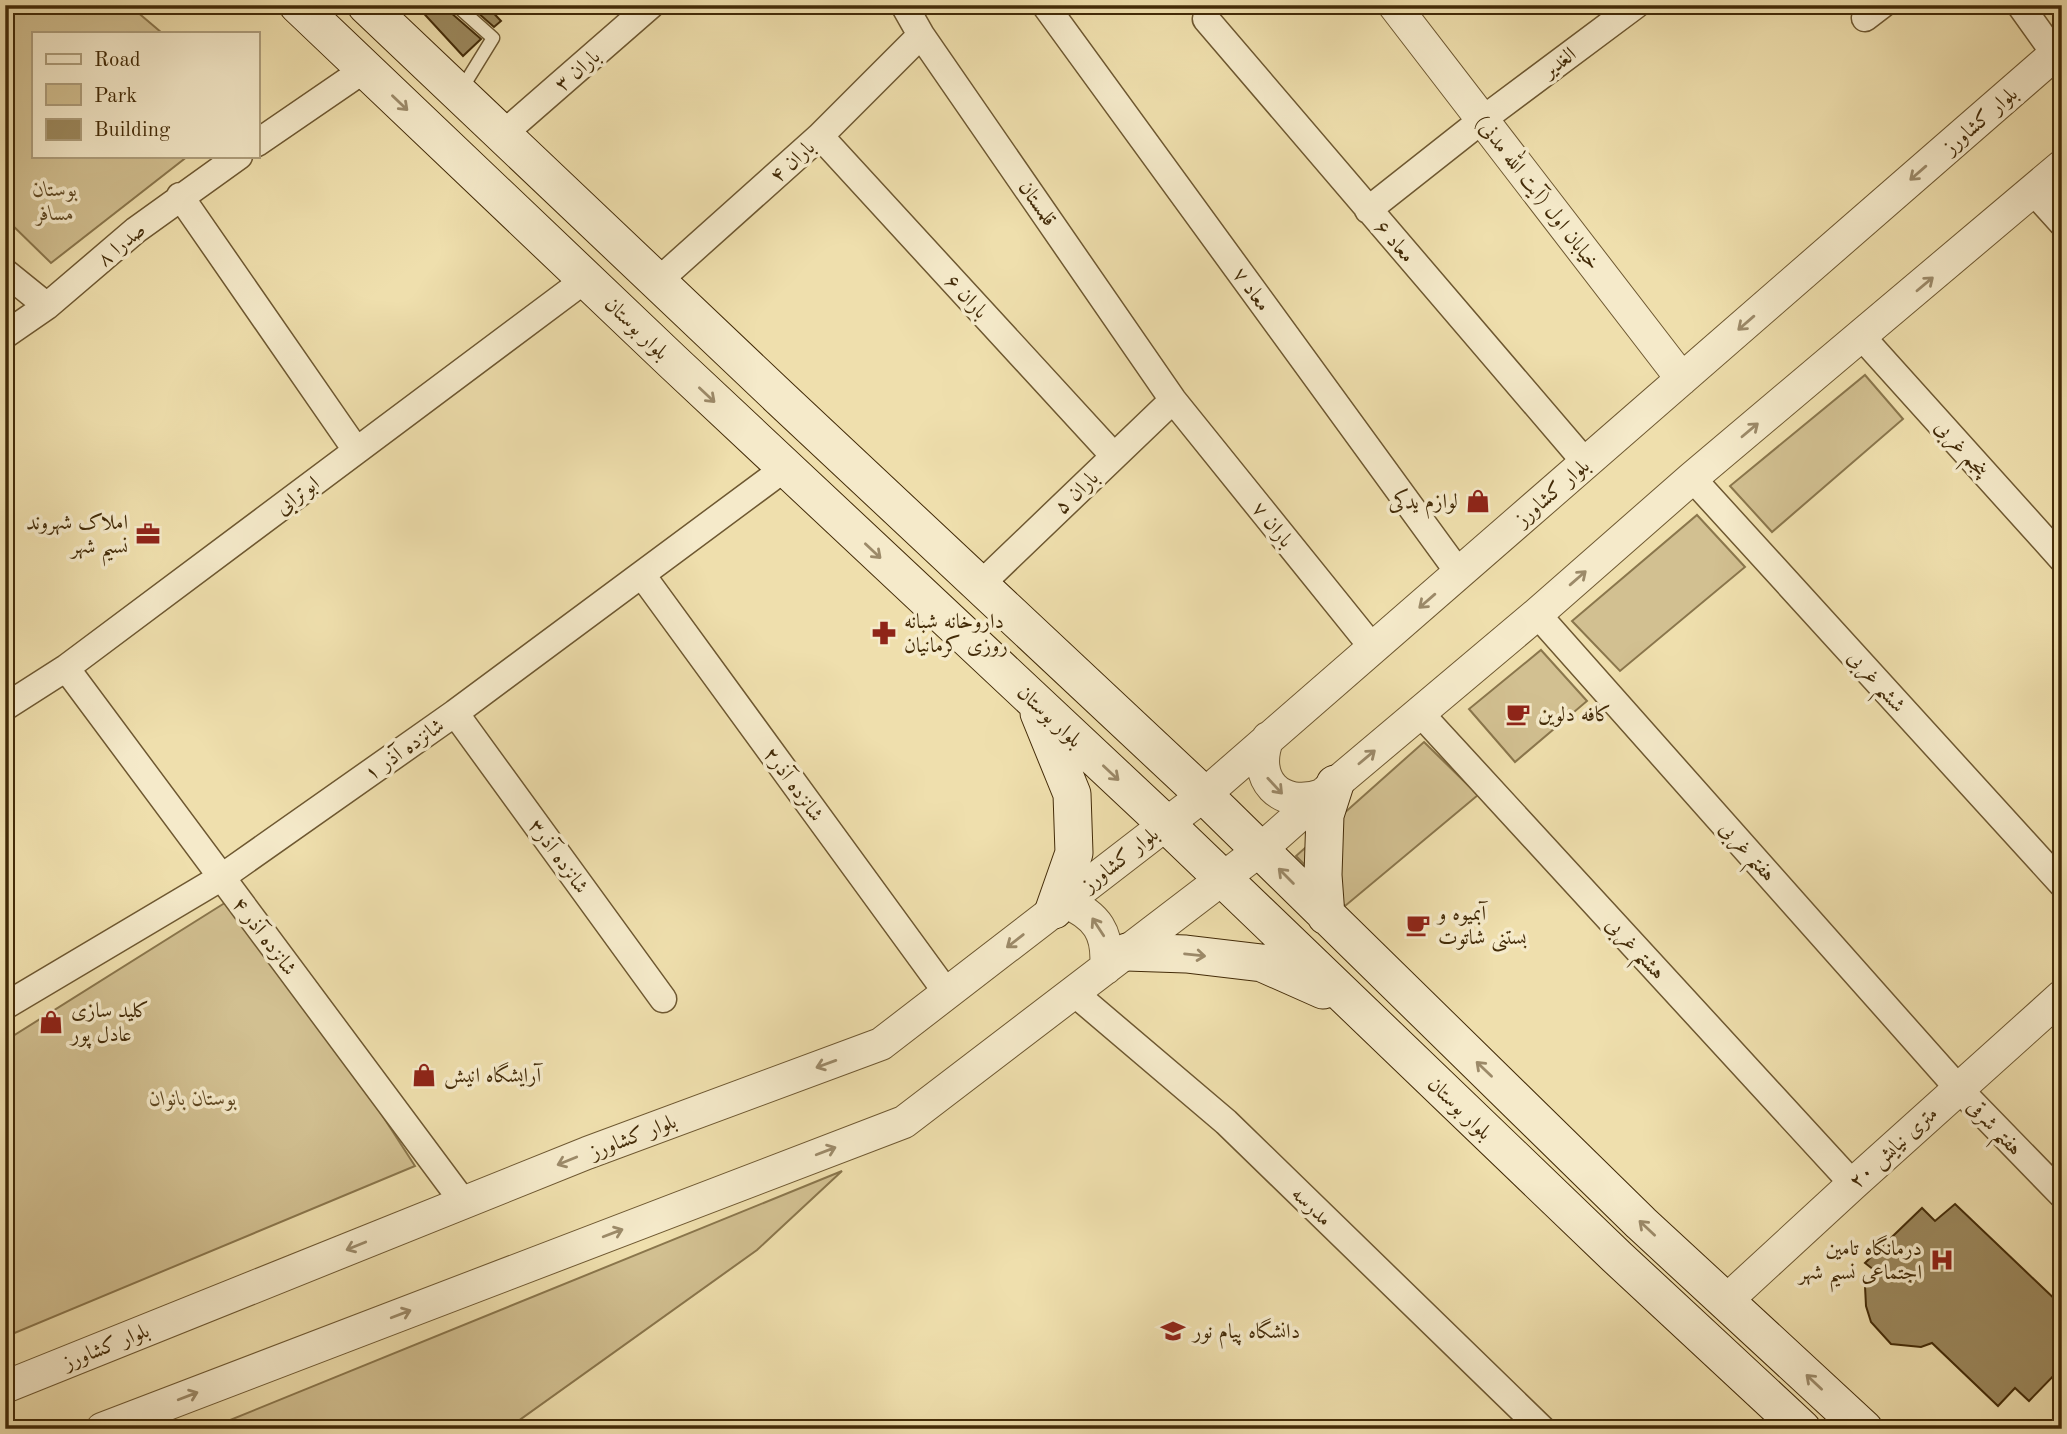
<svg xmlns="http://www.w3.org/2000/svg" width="2067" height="1434" font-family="'Old Standard TT',Amiri,serif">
  <rect width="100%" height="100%" fill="#efdfad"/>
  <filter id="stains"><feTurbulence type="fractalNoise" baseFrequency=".00286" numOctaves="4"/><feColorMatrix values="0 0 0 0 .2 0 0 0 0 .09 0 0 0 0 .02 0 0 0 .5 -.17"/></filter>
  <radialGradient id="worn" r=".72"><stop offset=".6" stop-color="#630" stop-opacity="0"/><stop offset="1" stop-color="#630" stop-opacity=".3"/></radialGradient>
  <path fill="#d2c091" stroke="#8a764c" stroke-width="2" d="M 5,5 L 129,5 L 162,33 L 33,33 L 33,156 L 188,156 L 51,263 L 5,218 Z
    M 1865,375 L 1903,419 L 1772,532 L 1730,486 Z
    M 1697,515 L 1745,567 L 1620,671 L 1572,621 Z
    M 1541,650 L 1587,701 L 1515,762 L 1469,709 Z
    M 1424,742 L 1478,795 L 1345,906 L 1296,856 Z
    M 239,894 L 415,1166 L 5,1337 L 5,1041 Z
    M 842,1171 L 757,1250 L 507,1429 L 208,1429 Z"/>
  <path fill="#9c895e" stroke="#432b08" stroke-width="2" d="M 416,5 L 447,5 L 450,12 L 481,39 L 463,56 Z
    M 469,5 L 486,5 L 501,21 L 494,27 Z
    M 1955,1204 L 2062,1306 L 2062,1367 L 2029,1401 L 2015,1388 L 1998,1406 L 1932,1343 L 1921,1347 L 1891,1344 L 1871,1322 L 1866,1306 L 1865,1286 L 1874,1270 L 1865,1263 L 1922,1208 L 1935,1221 Z"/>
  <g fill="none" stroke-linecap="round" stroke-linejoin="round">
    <g stroke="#6e5831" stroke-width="15">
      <path id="service" d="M 456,5 L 493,38 L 461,90"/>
    </g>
    <g stroke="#6e5831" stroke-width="29">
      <path id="minor" d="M 904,5 L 921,35 L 1173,400 L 1373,648
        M 1045,5 L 1459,573
        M 2020,5 L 2055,54
        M 1865,18 L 1882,5
        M 1206,19 L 1586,463
        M 502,135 L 651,5
        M 820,136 L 1114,456
        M 257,143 L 365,69
        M 2033,191 L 2062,223
        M 180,196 L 356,450
        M 1368,210 L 1482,120 L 1636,5
        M 5,272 L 47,306
        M 657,282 L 820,136 L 921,35
        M 5,335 L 47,306 L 136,230 L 239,156
        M 1862,337 L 2062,559
        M 1692,478 L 2062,884
        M 642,575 L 947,993
        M 980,585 L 1173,400
        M 1537,614 L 1958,1088 L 2062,1195
        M 66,668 L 464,1203
        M 5,707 L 66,668 L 586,279
        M 455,713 L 663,999
        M 1420,713 L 1853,1184
        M 1073,992 L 1226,1122 L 1542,1429
        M 5,1006 L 222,877 L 455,713 L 785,468"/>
    </g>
    <g stroke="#6e5831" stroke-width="34">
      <path id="tertiary" d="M 1394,5 L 1682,379
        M 1268,738 C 1251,779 1280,810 1322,795
        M 1065,902 C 1097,915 1109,933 1106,968
        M 1726,1301 L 1853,1184 L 2062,996
        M 5,1387 L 587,1153 L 881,1044 L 1204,795 L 2062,48
        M 102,1429 L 904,1122 L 1260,850 L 1322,795 L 1537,614 L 1692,478 L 2062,166"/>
    </g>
    <g stroke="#432b08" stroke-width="39">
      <path id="secondary" d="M 298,5 L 672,361 L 1166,824 L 1618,1258 L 1802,1429
        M 366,5 L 778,396 L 1204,795 L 1641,1223 L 1864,1429
        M 1039,713 L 1072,794 L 1074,853 L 1054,910
        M 1326,916 L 1323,875 L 1325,815 L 1335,784
        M 1127,952 L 1186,954 L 1262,963 L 1323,990"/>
    </g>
    <use href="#service" stroke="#f5eaca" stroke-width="12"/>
    <use href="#minor" stroke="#f5eaca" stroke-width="26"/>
    <use href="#tertiary" stroke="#f5eaca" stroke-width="32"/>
    <use href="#secondary" stroke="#f5eaca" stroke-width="37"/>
  </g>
  <defs><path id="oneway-shaft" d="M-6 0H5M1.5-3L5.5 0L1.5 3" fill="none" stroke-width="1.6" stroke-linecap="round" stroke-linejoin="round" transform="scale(1.75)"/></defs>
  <g stroke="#9c8a69">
    <use href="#oneway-shaft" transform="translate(400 103) rotate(44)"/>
    <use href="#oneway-shaft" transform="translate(1918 173) rotate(139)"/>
    <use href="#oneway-shaft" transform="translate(1925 284) rotate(-40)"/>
    <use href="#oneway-shaft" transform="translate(1746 323) rotate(139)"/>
    <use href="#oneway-shaft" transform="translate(707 395) rotate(43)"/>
    <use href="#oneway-shaft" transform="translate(1750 430) rotate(-40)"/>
    <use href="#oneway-shaft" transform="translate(873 551) rotate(43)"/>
    <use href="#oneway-shaft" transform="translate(1578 578) rotate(-41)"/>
    <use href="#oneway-shaft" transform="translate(1427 601) rotate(139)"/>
    <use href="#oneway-shaft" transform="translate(1367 757) rotate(-40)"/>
    <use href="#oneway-shaft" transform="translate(1111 773) rotate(43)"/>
    <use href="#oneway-shaft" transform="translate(1275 786) rotate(47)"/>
    <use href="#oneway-shaft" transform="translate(1286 876) rotate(-135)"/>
    <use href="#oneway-shaft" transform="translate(1098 927) rotate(-123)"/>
    <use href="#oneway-shaft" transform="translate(1015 941) rotate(142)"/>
    <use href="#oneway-shaft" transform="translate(1195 955) rotate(6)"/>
    <use href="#oneway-shaft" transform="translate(826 1064) rotate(160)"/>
    <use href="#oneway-shaft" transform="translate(1484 1069) rotate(-136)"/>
    <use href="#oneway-shaft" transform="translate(826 1151) rotate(-21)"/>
    <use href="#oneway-shaft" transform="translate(567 1161) rotate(158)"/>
    <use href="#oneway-shaft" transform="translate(1647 1228) rotate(-137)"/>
    <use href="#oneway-shaft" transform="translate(613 1233) rotate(-21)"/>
    <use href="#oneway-shaft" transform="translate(356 1246) rotate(158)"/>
    <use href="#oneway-shaft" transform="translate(401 1314) rotate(-21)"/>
    <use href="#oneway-shaft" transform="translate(1814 1382) rotate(-137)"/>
    <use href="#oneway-shaft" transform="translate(188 1396) rotate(-21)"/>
  </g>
  <defs>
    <g id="shop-bare" transform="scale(1.89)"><path d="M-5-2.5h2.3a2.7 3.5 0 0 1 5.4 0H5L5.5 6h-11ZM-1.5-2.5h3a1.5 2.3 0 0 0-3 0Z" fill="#8f2418" stroke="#f5eaca" stroke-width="2.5" paint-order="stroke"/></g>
    <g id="office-bare" transform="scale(1.89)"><path d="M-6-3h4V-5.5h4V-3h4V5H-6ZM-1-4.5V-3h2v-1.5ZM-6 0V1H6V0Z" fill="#8f2418" stroke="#f5eaca" stroke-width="2.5" paint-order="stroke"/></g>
    <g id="pharmacy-bare" transform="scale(1.89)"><path d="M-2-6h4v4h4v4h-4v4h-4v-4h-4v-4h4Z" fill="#8f2418" stroke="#f5eaca" stroke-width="2.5" paint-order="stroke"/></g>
    <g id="cafe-bare" transform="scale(1.89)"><path d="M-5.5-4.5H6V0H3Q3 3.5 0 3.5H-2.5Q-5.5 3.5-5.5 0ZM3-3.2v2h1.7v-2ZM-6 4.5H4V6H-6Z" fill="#8f2418" stroke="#f5eaca" stroke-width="2.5" paint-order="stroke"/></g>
    <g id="hospital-bare" transform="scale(1.89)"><path d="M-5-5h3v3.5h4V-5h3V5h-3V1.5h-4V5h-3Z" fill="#8f2418" stroke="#f5eaca" stroke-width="2.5" paint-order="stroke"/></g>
    <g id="university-bare" transform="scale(1.89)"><path d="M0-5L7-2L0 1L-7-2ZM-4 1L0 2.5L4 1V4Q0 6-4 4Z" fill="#8f2418" stroke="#f5eaca" stroke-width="2.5" paint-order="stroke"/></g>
  </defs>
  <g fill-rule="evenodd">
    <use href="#shop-bare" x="1478" y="501"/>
    <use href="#office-bare" x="148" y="534"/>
    <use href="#pharmacy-bare" x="884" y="633"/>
    <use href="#cafe-bare" x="1518" y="714"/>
    <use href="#cafe-bare" x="1418" y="925"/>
    <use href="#shop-bare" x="51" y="1022"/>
    <use href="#shop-bare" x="424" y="1075"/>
    <use href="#hospital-bare" x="1942" y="1260"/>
    <use href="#university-bare" x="1173" y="1331"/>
  </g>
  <g text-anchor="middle" stroke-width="7" stroke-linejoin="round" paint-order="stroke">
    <g font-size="21" fill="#432b08" stroke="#f5eaca">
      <text transform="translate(1559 62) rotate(-37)" y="7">الغدیر</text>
      <text transform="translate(577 70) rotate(-41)" y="7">باران ۳</text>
      <text transform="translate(1980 120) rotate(-41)" y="7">بلوار کشاورز</text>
      <text transform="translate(792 161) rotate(-42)" y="7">باران ۴</text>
      <text transform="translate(1538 192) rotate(52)" y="7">خیابان اول (آیت الله مدنی)</text>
      <text transform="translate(1038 203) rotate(55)" y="7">قلمستان</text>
      <text transform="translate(1395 241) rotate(49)" y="7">معاد ۶</text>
      <text transform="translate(121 244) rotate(-40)" y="7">صدرا ۸</text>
      <text transform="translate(1252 289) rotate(54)" y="7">معاد ۷</text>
      <text transform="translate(967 296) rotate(47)" y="7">باران ۶</text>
      <text transform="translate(637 328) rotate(44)" y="7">بلوار بوستان</text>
      <text transform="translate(1962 448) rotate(48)" y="7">پنجم غربی</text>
      <text transform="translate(1076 492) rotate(-44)" y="7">باران ۵</text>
      <text transform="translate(1552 492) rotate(-41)" y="7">بلوار کشاورز</text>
      <text transform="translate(297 495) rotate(-37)" y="7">ابوترابی</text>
      <text transform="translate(1273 524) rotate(51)" y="7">باران ۷</text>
      <text transform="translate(1877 681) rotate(48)" y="7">ششم غربی</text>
      <text transform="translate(1050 716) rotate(43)" y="7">بلوار بوستان</text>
      <text transform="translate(404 749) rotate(-35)" y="7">شانزده آذر ۱</text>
      <text transform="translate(794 784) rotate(54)" y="7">شانزده آذر۲</text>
      <text transform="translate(1748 851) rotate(48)" y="7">هفتم غربی</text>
      <text transform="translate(559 856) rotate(54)" y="7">شانزده آذر۳</text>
      <text transform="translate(1120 859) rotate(-38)" y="7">بلوار کشاورز</text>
      <text transform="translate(265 936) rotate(53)" y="7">شانزده آذر ۴</text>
      <text transform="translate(1636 948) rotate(47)" y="7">هشتم غربی</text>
      <text transform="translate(1460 1108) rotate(44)" y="7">بلوار بوستان</text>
      <text transform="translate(1995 1127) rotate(46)" y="7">هفتم شرقی</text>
      <text transform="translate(633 1136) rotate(-21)" y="7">بلوار کشاورز</text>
      <text transform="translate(1893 1147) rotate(-42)" y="7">۲۰ متری نیایش</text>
      <text transform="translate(1312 1206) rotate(44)" y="7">مدرسه</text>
      <text transform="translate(106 1346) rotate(-22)" y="7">بلوار کشاورز</text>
    </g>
    <g font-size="21" font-style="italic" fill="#604923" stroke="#f5eaca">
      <text x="55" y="196">بوستان<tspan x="55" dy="24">مسافر</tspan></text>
      <text x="193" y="1105">بوستان بانوان</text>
    </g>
    <g font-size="21" fill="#432b08" stroke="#f5eaca" text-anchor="start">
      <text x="1458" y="508" text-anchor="end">لوازم یدکی</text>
      <text x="128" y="529" text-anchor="end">املاک شهروند<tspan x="128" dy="24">نسیم شهر</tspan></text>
      <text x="904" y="628">داروخانه شبانه<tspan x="904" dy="24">روزی کرمانیان</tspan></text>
      <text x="1538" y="721">کافه دلوین</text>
      <text x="1438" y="920">آبمیوه و<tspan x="1438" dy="24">بستنی شاتوت</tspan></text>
      <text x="71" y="1017">کلید سازی<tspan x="71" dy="24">عادل پور</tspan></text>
      <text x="444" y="1082">آرایشگاه انیش</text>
      <text x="1922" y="1255" text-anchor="end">درمانگاه تامین<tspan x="1922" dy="24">اجتماعی نسیم شهر</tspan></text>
      <text x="1193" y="1338">دانشگاه پیام نور</text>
    </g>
  </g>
  <rect width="2067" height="1434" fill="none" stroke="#efdfad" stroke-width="28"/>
  <rect x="7" y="7" width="2053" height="1420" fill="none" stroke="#432b08" stroke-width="3.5"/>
  <rect x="14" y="14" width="2039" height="1406" fill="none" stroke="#432b08" stroke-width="2"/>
  <rect x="32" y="32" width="228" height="126" fill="#f5eaca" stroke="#ae9e7c" stroke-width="2"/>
  <rect x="46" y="54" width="35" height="10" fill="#f5eaca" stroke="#ae9e7c" stroke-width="2"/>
  <text x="94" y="66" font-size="21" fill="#432b08">Road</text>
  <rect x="46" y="84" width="35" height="21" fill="#d2c091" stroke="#ae9e7c" stroke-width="2"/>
  <text x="94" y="102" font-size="21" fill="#432b08">Park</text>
  <rect x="46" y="119" width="35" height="21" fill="#9c895e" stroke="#ae9e7c" stroke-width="2"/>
  <text x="94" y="136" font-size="21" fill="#432b08">Building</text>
  <rect width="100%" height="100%" filter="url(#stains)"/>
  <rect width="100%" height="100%" fill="url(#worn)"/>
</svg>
